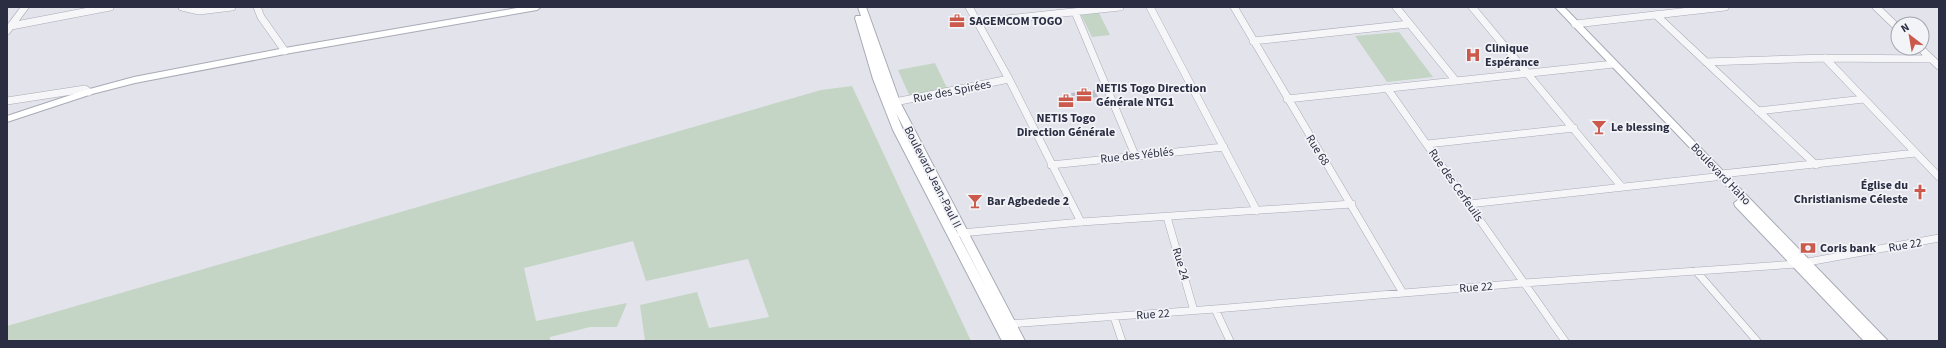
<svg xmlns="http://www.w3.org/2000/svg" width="1946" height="348" font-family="'Source Sans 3',sans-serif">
  <rect width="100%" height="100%" fill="#e3e4eb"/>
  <path fill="#c4d5c5" d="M 1099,13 L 1110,35 L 1092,37 L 1081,15 Z
    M 1399,32 L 1433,77 L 1387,82 L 1355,36 Z
    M 935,63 L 948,90 L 910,97 L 898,70 Z
    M 852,86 L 971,341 L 645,341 L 640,305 L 697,292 L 709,328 L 769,317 L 748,259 L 646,281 L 633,241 L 524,268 L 536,321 L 627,303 L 617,327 L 590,327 L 550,337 L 550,341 L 7,341 L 7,326 L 821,90 Z"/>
  <path fill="#bdbfcb" d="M 1095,90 L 1098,97 L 1073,100 L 1071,93 Z"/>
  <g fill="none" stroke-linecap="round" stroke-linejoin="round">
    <g stroke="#a8aab5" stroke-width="8">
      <path id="minor" d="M 182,7 L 199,11 L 232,7
        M 257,7 L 261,17 L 285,51
        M 969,7 L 1009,79 L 1081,222
        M 1150,7 L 1257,211
        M 1234,7 L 1403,293
        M 1396,7 L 1456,81
        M 1472,7 L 1621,186
        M 1876,7 L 1898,28
        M 1075,12 L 1135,155
        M 1656,15 L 1816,165
        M 978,22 L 1120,7
        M 1575,24 L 1725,7
        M 11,26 L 110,7
        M 7,31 L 25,7
        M 1253,41 L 1409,24
        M 1920,48 L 1939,66
        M 1825,58 L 1939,177
        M 1706,62 L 1825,58 L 1931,59
        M 1387,88 L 1565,341
        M 1287,99 L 1614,64
        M 7,101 L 85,89 L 89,92
        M 895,102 L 1009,79
        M 1758,111 L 1864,99
        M 1427,144 L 1574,128
        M 1051,165 L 1224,147
        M 1721,174 L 1916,153
        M 1469,204 L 1715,177
        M 1167,217 L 1194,311
        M 961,233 L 1081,222 L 1352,204
        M 1696,271 L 1757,341
        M 1215,309 L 1230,341
        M 1114,317 L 1122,341
        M 1008,324 L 1215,309 L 1523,283 L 1797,264 L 1939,238"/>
    </g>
    <g stroke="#a8aab5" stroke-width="2">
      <path id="secondary" d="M 523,7 L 541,7 L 537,10 L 285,54 L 135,83 L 92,94 L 7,122 L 7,116 L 86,90 L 134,77 L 285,48 Z
        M 858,7 L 866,7 L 900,102 L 1025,341 L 1002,341 L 893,130 L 873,79 L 855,18 L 856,16 L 861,16 ZM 896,113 L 986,287 L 903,130 Z
        M 1555,7 L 1564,7 L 1888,341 L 1864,341 L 1735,206 L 1734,203 L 1739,199 Z"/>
    </g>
    <use href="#minor" stroke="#f6f6f9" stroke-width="7"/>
    <use href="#secondary" fill="#fff" fill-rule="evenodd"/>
  </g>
  <defs>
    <g id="office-bare" transform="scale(1.2)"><path d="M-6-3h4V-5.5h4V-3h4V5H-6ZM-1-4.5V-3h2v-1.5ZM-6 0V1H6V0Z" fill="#cc5a4c" stroke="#f3f4f8" stroke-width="2.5" paint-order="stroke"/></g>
    <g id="hospital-bare" transform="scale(1.2)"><path d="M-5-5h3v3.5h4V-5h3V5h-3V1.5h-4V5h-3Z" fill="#cc5a4c" stroke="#f3f4f8" stroke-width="2.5" paint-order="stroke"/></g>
    <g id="bar-bare" transform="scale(1.2)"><path d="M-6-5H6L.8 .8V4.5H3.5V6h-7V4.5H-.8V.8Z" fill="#cc5a4c" stroke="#f3f4f8" stroke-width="2.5" paint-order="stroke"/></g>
    <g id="church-bare" transform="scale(1.2)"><path d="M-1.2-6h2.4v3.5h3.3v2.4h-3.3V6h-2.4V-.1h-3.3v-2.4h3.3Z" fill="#cc5a4c" stroke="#f3f4f8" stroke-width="2.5" paint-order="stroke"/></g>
    <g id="bank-bare" transform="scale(1.2)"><path d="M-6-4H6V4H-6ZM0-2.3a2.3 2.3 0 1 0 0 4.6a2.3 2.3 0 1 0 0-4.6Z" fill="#cc5a4c" stroke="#f3f4f8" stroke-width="2.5" paint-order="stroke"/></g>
  </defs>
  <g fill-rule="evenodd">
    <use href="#office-bare" x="957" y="21"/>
    <use href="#hospital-bare" x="1473" y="55"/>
    <use href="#office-bare" x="1084" y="95"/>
    <use href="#office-bare" x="1066" y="101"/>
    <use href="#bar-bare" x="1599" y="127"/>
    <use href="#church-bare" x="1920" y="192"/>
    <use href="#bar-bare" x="975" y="201"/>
    <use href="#bank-bare" x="1808" y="248"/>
  </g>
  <g text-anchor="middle" stroke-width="3.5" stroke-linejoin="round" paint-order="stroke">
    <g font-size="12" font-weight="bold" fill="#2b2e43" stroke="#f3f4f8" text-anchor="start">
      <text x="969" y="25">SAGEMCOM TOGO</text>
      <text x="1485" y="52">Clinique<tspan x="1485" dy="14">Espérance</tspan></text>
      <text x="1096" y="92">NETIS Togo Direction<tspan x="1096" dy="14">Générale NTG1</tspan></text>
      <text x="1066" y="122" text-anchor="middle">NETIS Togo<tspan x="1066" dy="14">Direction Générale</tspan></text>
      <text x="1611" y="131">Le blessing</text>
      <text x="1908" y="189" text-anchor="end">Église du<tspan x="1908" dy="14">Christianisme Céleste</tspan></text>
      <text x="987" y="205">Bar Agbedede 2</text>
      <text x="1820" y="252">Coris bank</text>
    </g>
    <g font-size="12" fill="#2b2e43" stroke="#f3f4f8">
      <text transform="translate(952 91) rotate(-11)" y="4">Rue des Spirées</text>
      <text transform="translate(1318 150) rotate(58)" y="4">Rue 68</text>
      <text transform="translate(1137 155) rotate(-6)" y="4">Rue des Yéblés</text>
      <text transform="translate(1721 174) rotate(46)" y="4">Boulevard Haho</text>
      <text transform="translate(933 177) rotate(63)" y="4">Boulevard Jean-Paul II</text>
      <text transform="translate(1456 185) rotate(55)" y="4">Rue des Cerfeuils</text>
      <text transform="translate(1905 245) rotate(-10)" y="4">Rue 22</text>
      <text transform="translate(1181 264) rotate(74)" y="4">Rue 24</text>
      <text transform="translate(1476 287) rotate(-4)" y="4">Rue 22</text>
      <text transform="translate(1153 314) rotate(-4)" y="4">Rue 22</text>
    </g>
  </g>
  <rect width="1946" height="348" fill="none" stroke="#2b2e43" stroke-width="16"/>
  <g transform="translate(1910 36) rotate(329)"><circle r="19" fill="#f3f4f8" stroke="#a3a5b0"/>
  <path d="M0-3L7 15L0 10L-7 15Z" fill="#cc5a4c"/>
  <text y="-6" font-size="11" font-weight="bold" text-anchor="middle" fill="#2b2e43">N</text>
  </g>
</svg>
